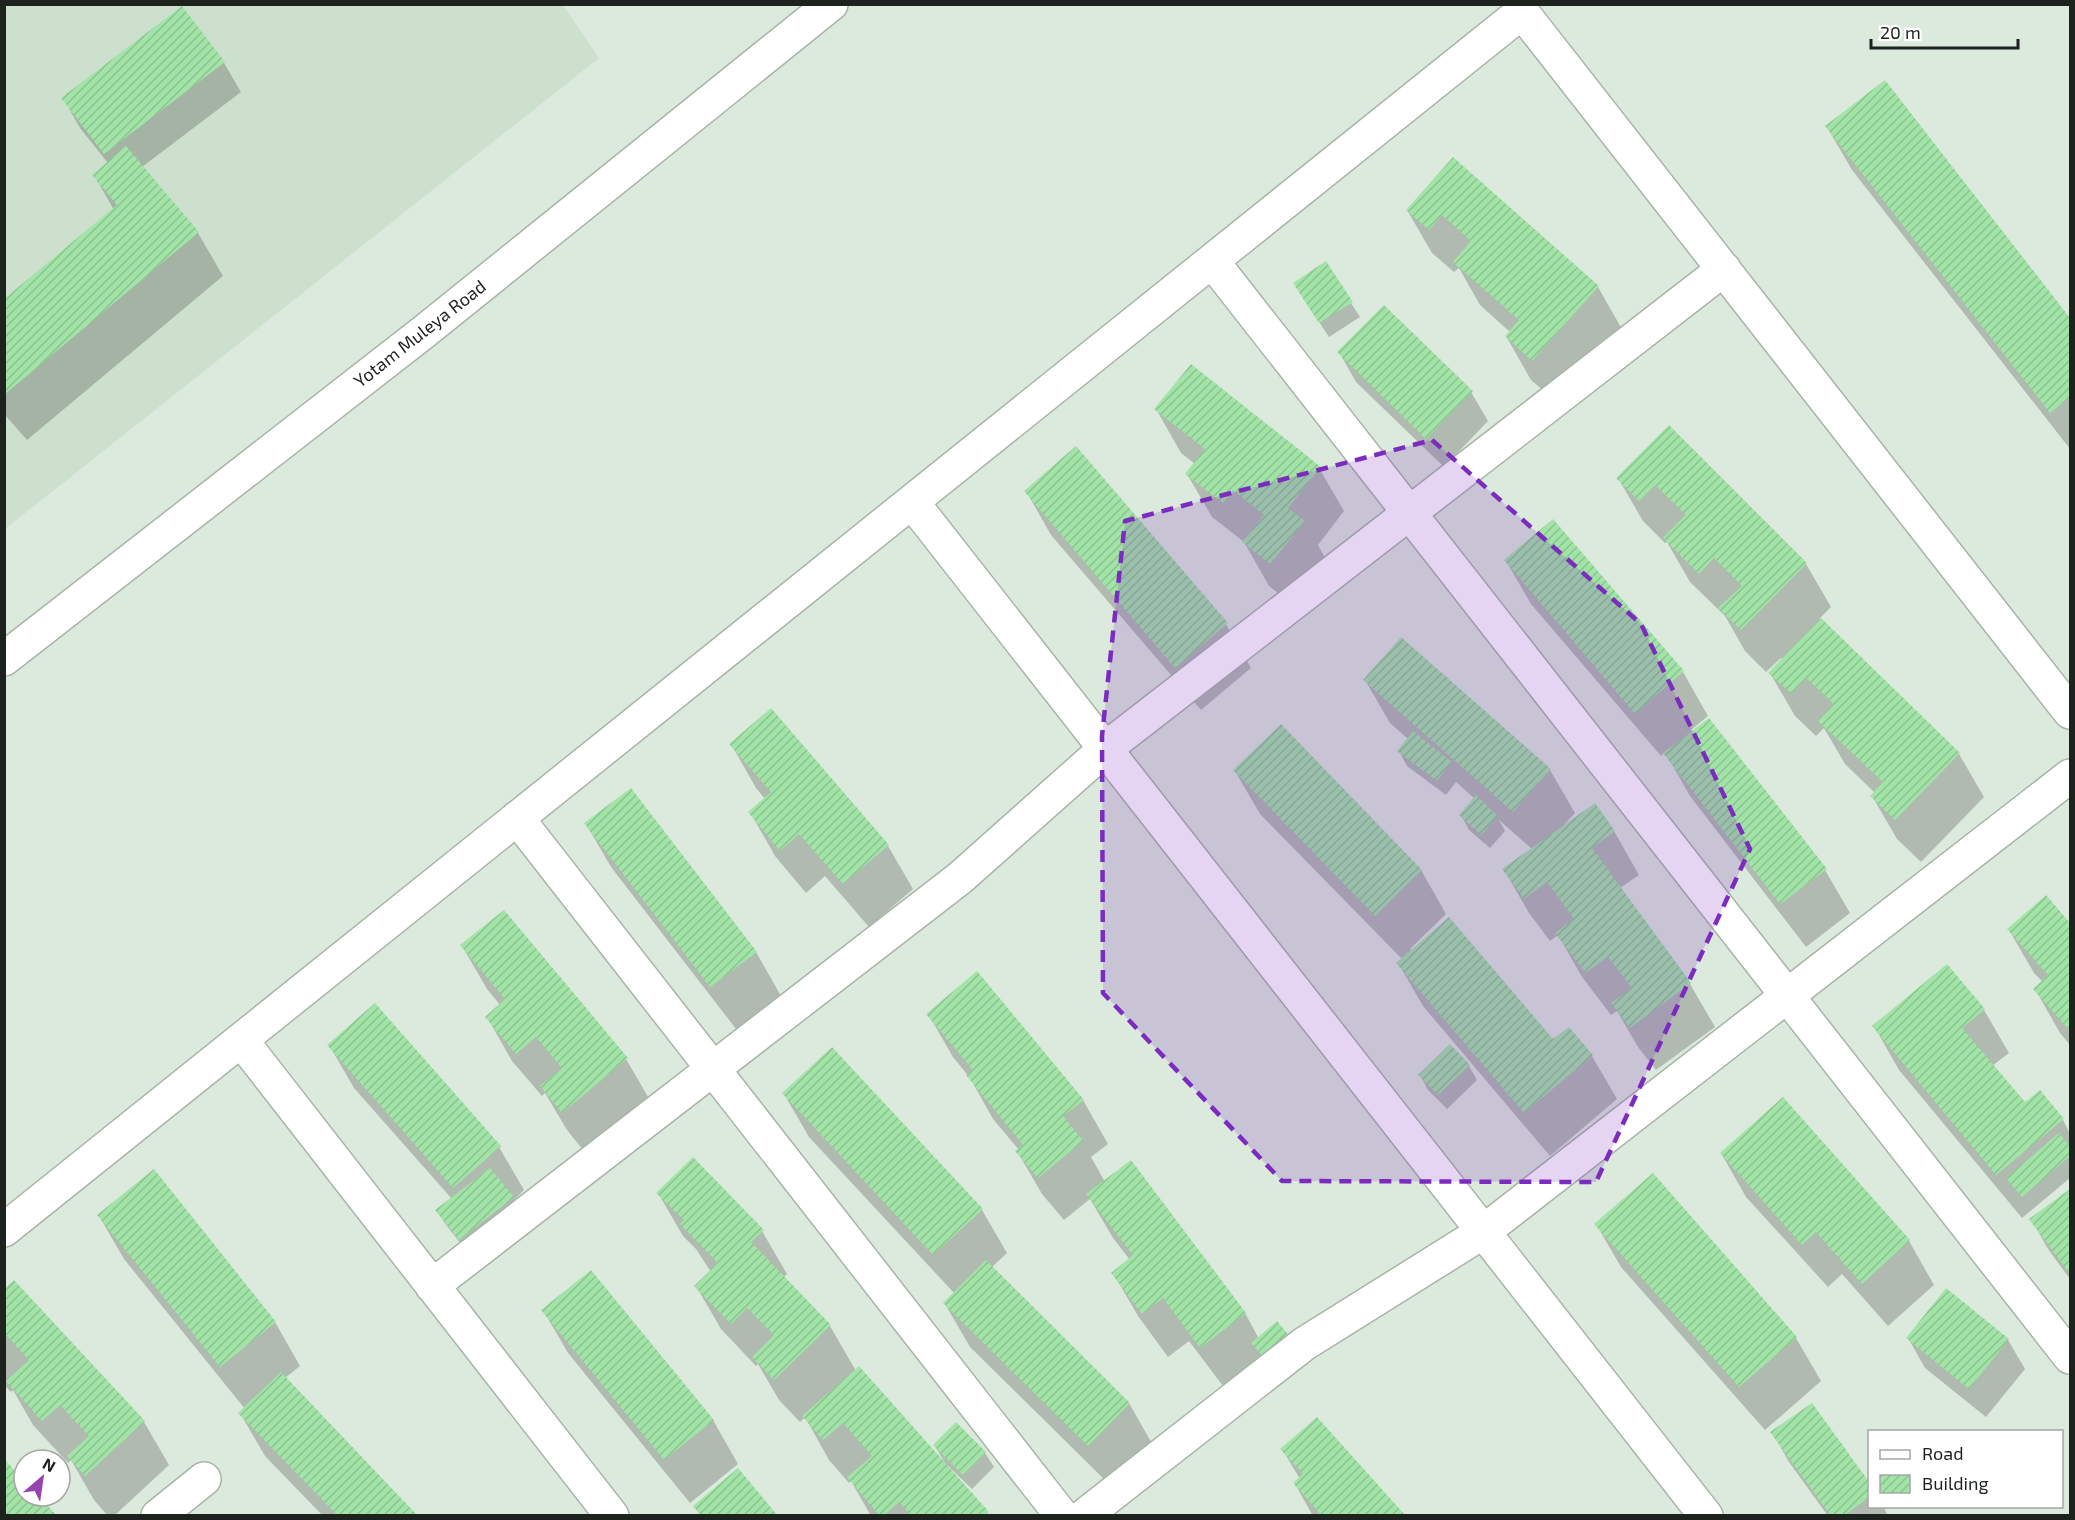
<svg xmlns="http://www.w3.org/2000/svg" width="2075" height="1520" font-family="'Exo 2',sans-serif">
  <defs>
    <pattern id="building-hatch" width="6" height="6" patternUnits="userSpaceOnUse" patternTransform="scale(1.5)"><rect width="6" height="6" fill="#a2e4a7"/><path d="M-1 1l2-2M0 6l6-6M5 7l2-2" fill="none" stroke="#8bc38f"/></pattern>
  </defs>
  <rect width="100%" height="100%" fill="#dce9dd"/>
  <path fill="#cde0ce" d="M 5,5 L 563,5 L 599,58 L 5,529 Z"/>
  <path fill="#0003" d="M 224,63 L 241,92 L 142,167 L 198,233 L 223,276 L 27,440 L 4,414 L 4,301 L 114,210 L 94,175 L 108,163 L 80,128 L 63,98 Z
    M 1885,83 L 2070,321 L 2070,449 L 1852,170 L 1827,127 Z
    M 1453,159 L 1598,287 L 1623,331 L 1558,403 L 1531,380 L 1506,336 L 1510,332 L 1480,305 L 1459,268 L 1454,272 L 1432,253 L 1407,210 Z
    M 1303,298 L 1351,303 L 1360,317 L 1329,337 Z
    M 1339,352 L 1471,392 L 1488,421 L 1444,467 L 1356,382 Z
    M 1156,409 L 1319,468 L 1344,511 L 1318,545 L 1329,565 L 1296,607 L 1269,586 L 1244,542 L 1212,517 L 1187,474 L 1195,464 L 1181,453 Z
    M 1669,427 L 1806,564 L 1831,607 L 1819,619 L 1959,754 L 1984,797 L 1921,862 L 1897,839 L 1872,796 L 1875,793 L 1845,764 L 1824,728 L 1816,736 L 1795,716 L 1770,673 L 1783,660 L 1781,658 L 1766,672 L 1745,651 L 1725,616 L 1690,582 L 1667,542 L 1665,543 L 1643,521 L 1618,478 Z
    M 1026,491 L 1226,624 L 1251,668 L 1201,710 L 1051,535 Z
    M 1553,521 L 1683,672 L 1708,716 L 1691,730 L 1825,870 L 1850,913 L 1806,947 L 1690,796 L 1665,752 L 1661,756 L 1531,604 L 1506,561 Z
    M 1365,680 L 1550,770 L 1575,813 L 1564,825 L 1614,831 L 1639,875 L 1620,888 L 1690,984 L 1715,1027 L 1656,1070 L 1638,1047 L 1617,1011 L 1611,1015 L 1582,977 L 1558,935 L 1550,941 L 1529,913 L 1504,870 L 1533,850 L 1499,820 L 1505,831 L 1490,848 L 1469,830 L 1461,815 L 1475,799 L 1456,782 L 1446,795 L 1407,766 L 1399,751 L 1408,739 L 1390,723 Z
    M 731,744 L 888,846 L 913,889 L 869,927 L 825,876 L 806,893 L 775,856 L 750,812 L 765,799 L 756,788 Z
    M 1235,771 L 1421,870 L 1446,914 L 1410,949 L 1553,1041 L 1592,1056 L 1617,1099 L 1550,1156 L 1423,1006 L 1398,963 L 1402,959 L 1260,814 Z
    M 586,824 L 756,952 L 781,996 L 736,1029 L 611,867 Z
    M 2046,897 L 2070,925 L 2070,1045 L 2060,1033 L 2035,989 L 2043,982 L 2034,973 L 2009,930 Z
    M 462,946 L 626,1059 L 651,1102 L 588,1156 L 567,1130 L 545,1093 L 542,1096 L 512,1061 L 487,1017 L 501,1006 L 487,989 Z
    M 1984,1010 L 2009,1053 L 1992,1066 L 2025,1104 L 2039,1092 L 2063,1120 L 2070,1134 L 2070,1178 L 2022,1218 L 1899,1070 L 1874,1026 Z
    M 928,1014 L 1083,1100 L 1108,1144 L 1091,1157 L 1105,1182 L 1245,1313 L 1259,1339 L 1295,1345 L 1226,1390 L 1189,1341 L 1168,1357 L 1138,1316 L 1113,1273 L 1130,1260 L 1113,1238 L 1090,1199 L 1064,1220 L 1042,1194 L 1017,1151 L 1019,1150 L 993,1119 L 970,1078 L 953,1057 Z
    M 329,1045 L 499,1147 L 524,1190 L 514,1200 L 522,1213 L 469,1254 L 446,1225 L 437,1211 L 452,1199 L 354,1088 Z
    M 1469,1066 L 1477,1080 L 1447,1109 L 1428,1090 L 1420,1075 Z
    M 784,1094 L 982,1210 L 1007,1253 L 991,1268 L 1129,1403 L 1154,1447 L 1113,1488 L 970,1347 L 945,1304 L 955,1294 L 809,1137 Z
    M 1783,1099 L 1909,1241 L 1934,1285 L 1888,1326 L 1842,1274 L 1828,1287 L 1746,1197 L 1721,1153 Z
    M 2070,1191 L 2070,1279 L 2048,1249 L 2031,1219 Z
    M 658,1193 L 762,1231 L 787,1274 L 783,1278 L 830,1326 L 856,1371 L 989,1516 L 871,1516 L 851,1481 L 849,1483 L 829,1460 L 805,1417 L 800,1422 L 779,1400 L 758,1364 L 756,1366 L 721,1329 L 696,1286 L 711,1272 L 696,1249 L 683,1236 Z
    M 99,1216 L 275,1322 L 300,1366 L 285,1378 L 416,1516 L 323,1516 L 265,1456 L 240,1413 L 245,1409 L 124,1259 Z
    M 1596,1224 L 1796,1338 L 1821,1381 L 1765,1430 L 1621,1267 Z
    M 4,1291 L 144,1422 L 169,1465 L 114,1516 L 108,1516 L 94,1500 L 71,1460 L 68,1463 L 33,1425 L 13,1390 L 11,1392 L 4,1385 Z
    M 543,1310 L 713,1420 L 738,1464 L 690,1503 L 568,1353 Z
    M 1908,1338 L 2008,1340 L 2025,1369 L 1986,1417 L 1925,1368 Z
    M 1772,1432 L 1870,1485 L 1870,1506 L 1883,1506 L 1888,1516 L 1828,1516 L 1789,1462 Z
    M 935,1446 L 985,1453 L 994,1467 L 972,1489 L 945,1463 Z
    M 1282,1449 L 1404,1516 L 1313,1516 L 1295,1484 L 1300,1479 Z"/>
  <path fill="url(#building-hatch)" d="M 182,6 L 225,62 L 104,154 L 61,98 Z
    M 1885,80 L 2070,318 L 2070,397 L 2050,413 L 1825,126 Z
    M 126,146 L 199,232 L 4,395 L 4,299 L 117,205 L 92,175 Z
    M 1453,157 L 1599,286 L 1532,361 L 1505,336 L 1519,320 L 1453,262 L 1471,241 L 1442,215 L 1429,230 L 1406,210 Z
    M 1326,261 L 1353,302 L 1319,323 L 1293,283 Z
    M 1384,305 L 1473,391 L 1426,439 L 1337,352 Z
    M 1191,364 L 1321,467 L 1288,508 L 1305,521 L 1270,564 L 1242,542 L 1264,515 L 1233,490 L 1223,503 L 1185,474 L 1205,449 L 1154,409 Z
    M 1669,425 L 1807,563 L 1741,630 L 1718,608 L 1742,586 L 1714,558 L 1699,574 L 1663,538 L 1686,515 L 1655,485 L 1639,501 L 1616,478 Z
    M 1076,446 L 1228,623 L 1175,668 L 1024,491 Z
    M 1553,519 L 1684,671 L 1635,714 L 1504,560 Z
    M 1821,618 L 1960,753 L 1895,820 L 1870,796 L 1883,782 L 1818,721 L 1834,704 L 1806,678 L 1791,693 L 1768,673 Z
    M 1401,637 L 1551,769 L 1513,812 L 1363,680 Z
    M 771,708 L 889,845 L 843,884 L 799,834 L 780,851 L 748,812 L 771,792 L 729,744 Z
    M 1709,718 L 1827,869 L 1780,904 L 1663,753 Z
    M 1281,724 L 1422,870 L 1375,916 L 1233,770 Z
    M 1413,731 L 1452,762 L 1437,781 L 1397,751 Z
    M 631,788 L 757,952 L 710,987 L 584,823 Z
    M 1476,795 L 1498,816 L 1481,835 L 1459,815 Z
    M 1595,803 L 1615,831 L 1592,848 L 1691,983 L 1630,1028 L 1611,1003 L 1632,988 L 1608,957 L 1585,973 L 1555,933 L 1574,919 L 1547,882 L 1524,899 L 1502,869 Z
    M 2046,895 L 2070,923 L 2070,1031 L 2033,989 L 2048,975 L 2007,929 Z
    M 504,910 L 628,1058 L 562,1113 L 540,1086 L 562,1068 L 536,1037 L 516,1054 L 485,1017 L 505,999 L 460,945 Z
    M 1449,917 L 1553,1039 L 1569,1027 L 1593,1055 L 1524,1113 L 1396,963 Z
    M 1947,964 L 1985,1009 L 1962,1028 L 2025,1102 L 2040,1090 L 2064,1119 L 1996,1175 L 1872,1026 Z
    M 977,971 L 1084,1100 L 1063,1116 L 1083,1141 L 1038,1178 L 1015,1151 L 1023,1145 L 966,1075 L 973,1070 L 926,1014 Z
    M 375,1003 L 501,1146 L 453,1188 L 327,1045 Z
    M 1450,1044 L 1470,1065 L 1438,1095 L 1418,1075 Z
    M 832,1047 L 983,1209 L 933,1255 L 782,1093 Z
    M 1783,1097 L 1910,1240 L 1862,1284 L 1816,1232 L 1802,1245 L 1720,1153 Z
    M 2059,1133 L 2070,1146 L 2070,1156 L 2022,1197 L 2006,1178 Z
    M 693,1157 L 764,1230 L 751,1242 L 831,1325 L 774,1380 L 752,1357 L 774,1335 L 747,1308 L 731,1324 L 694,1286 L 718,1263 L 680,1224 L 684,1220 L 656,1193 Z
    M 1131,1160 L 1246,1313 L 1200,1348 L 1163,1298 L 1142,1314 L 1111,1273 L 1133,1255 L 1086,1194 Z
    M 490,1168 L 514,1197 L 459,1240 L 435,1210 Z
    M 154,1169 L 276,1322 L 220,1367 L 97,1215 Z
    M 1653,1173 L 1797,1337 L 1739,1387 L 1594,1224 Z
    M 2070,1189 L 2070,1274 L 2029,1219 Z
    M 986,1260 L 1130,1403 L 1088,1446 L 943,1303 Z
    M 591,1270 L 714,1420 L 664,1460 L 541,1310 Z
    M 14,1280 L 145,1421 L 85,1476 L 67,1456 L 89,1436 L 60,1405 L 42,1421 L 6,1381 L 29,1360 L 4,1333 L 4,1289 Z
    M 1946,1288 L 2009,1339 L 1969,1389 L 1906,1338 Z
    M 1277,1321 L 1296,1344 L 1271,1366 L 1251,1343 Z
    M 859,1366 L 989,1512 L 985,1516 L 912,1516 L 899,1502 L 883,1516 L 880,1516 L 847,1477 L 872,1456 L 843,1423 L 823,1440 L 802,1416 Z
    M 281,1372 L 418,1516 L 338,1516 L 238,1413 Z
    M 1812,1403 L 1870,1483 L 1870,1497 L 1843,1516 L 1831,1516 L 1770,1432 Z
    M 1317,1417 L 1406,1516 L 1322,1516 L 1293,1483 L 1303,1474 L 1280,1449 Z
    M 956,1422 L 986,1452 L 963,1475 L 933,1445 Z
    M 4,1459 L 24,1480 L 24,1496 L 39,1496 L 57,1516 L 4,1516 Z
    M 738,1468 L 778,1516 L 701,1516 L 693,1506 Z"/>
  <g fill="none" stroke-linecap="round" stroke-linejoin="round">
    <g stroke="#a9b4a9" stroke-width="36">
      <path id="minor" d="M 1212,261 L 2070,1357
        M 912,502 L 1706,1516
        M 4,659 L 425,331 L 831,4
        M 517,818 L 1062,1516
        M 241,1040 L 612,1516
        M 4,1230 L 1522,12 L 2070,712
        M 432,1286 L 960,878 L 1105,749 L 1724,269
        M 158,1516 L 204,1479
        M 1084,1516 L 1304,1344 L 1483,1232 L 2070,776"/>
    </g>
    <use href="#minor" stroke="#fff" stroke-width="33"/>
  </g>
  <path fill="#7b2cbf" fill-opacity="0.2" stroke="#7b2cbf" stroke-width="4.5" stroke-dasharray="12 8" stroke-linejoin="round" d="M 1432,440 L 1641,624 L 1750,849 L 1596,1182 L 1282,1181 L 1103,993 L 1102,736 L 1125,521 Z"/>
  <g text-anchor="middle" stroke-width="4.5" stroke-linejoin="round" paint-order="stroke">
    <g font-size="18" fill="#1d221e" stroke="#fff">
      <text transform="translate(420 334) rotate(-38)" y="6">Yotam Muleya Road</text>
    </g>
  </g>
  <rect width="2075" height="1520" fill="none" stroke="#1d221e" stroke-width="12"/>
  <rect x="1868" y="1430" width="195" height="78" fill="#ffffff" stroke="#a5a7a5" stroke-width="1.5"/>
  <rect x="1880" y="1450" width="30" height="9" fill="#ffffff" stroke="#a5a7a5" stroke-width="1.5"/>
  <text x="1922" y="1460" font-size="18" fill="#1d221e">Road</text>
  <rect x="1880" y="1475" width="30" height="18" fill="url(#building-hatch)" stroke="#a5a7a5" stroke-width="1.5"/>
  <text x="1922" y="1490" font-size="18" fill="#1d221e">Building</text>
  <g transform="translate(42 1478) rotate(29)"><circle r="28" fill="#ffffff" stroke="#a5a7a5" stroke-width="1.5"/>
  <path d="M0-4.5L10 22L0 15L-10 22Z" fill="#9643b2"/>
  <text y="-9" font-size="16" font-weight="bold" text-anchor="middle" fill="#1d221e">N</text>
  </g>
  <path d="M1871 39v9h147v-9" fill="none" stroke="#1d221e" stroke-width="3"/>
  <text x="1880" y="39" font-size="18" fill="#1d221e" stroke="#ffffff" stroke-width="4.5" paint-order="stroke">20 m</text>
</svg>
